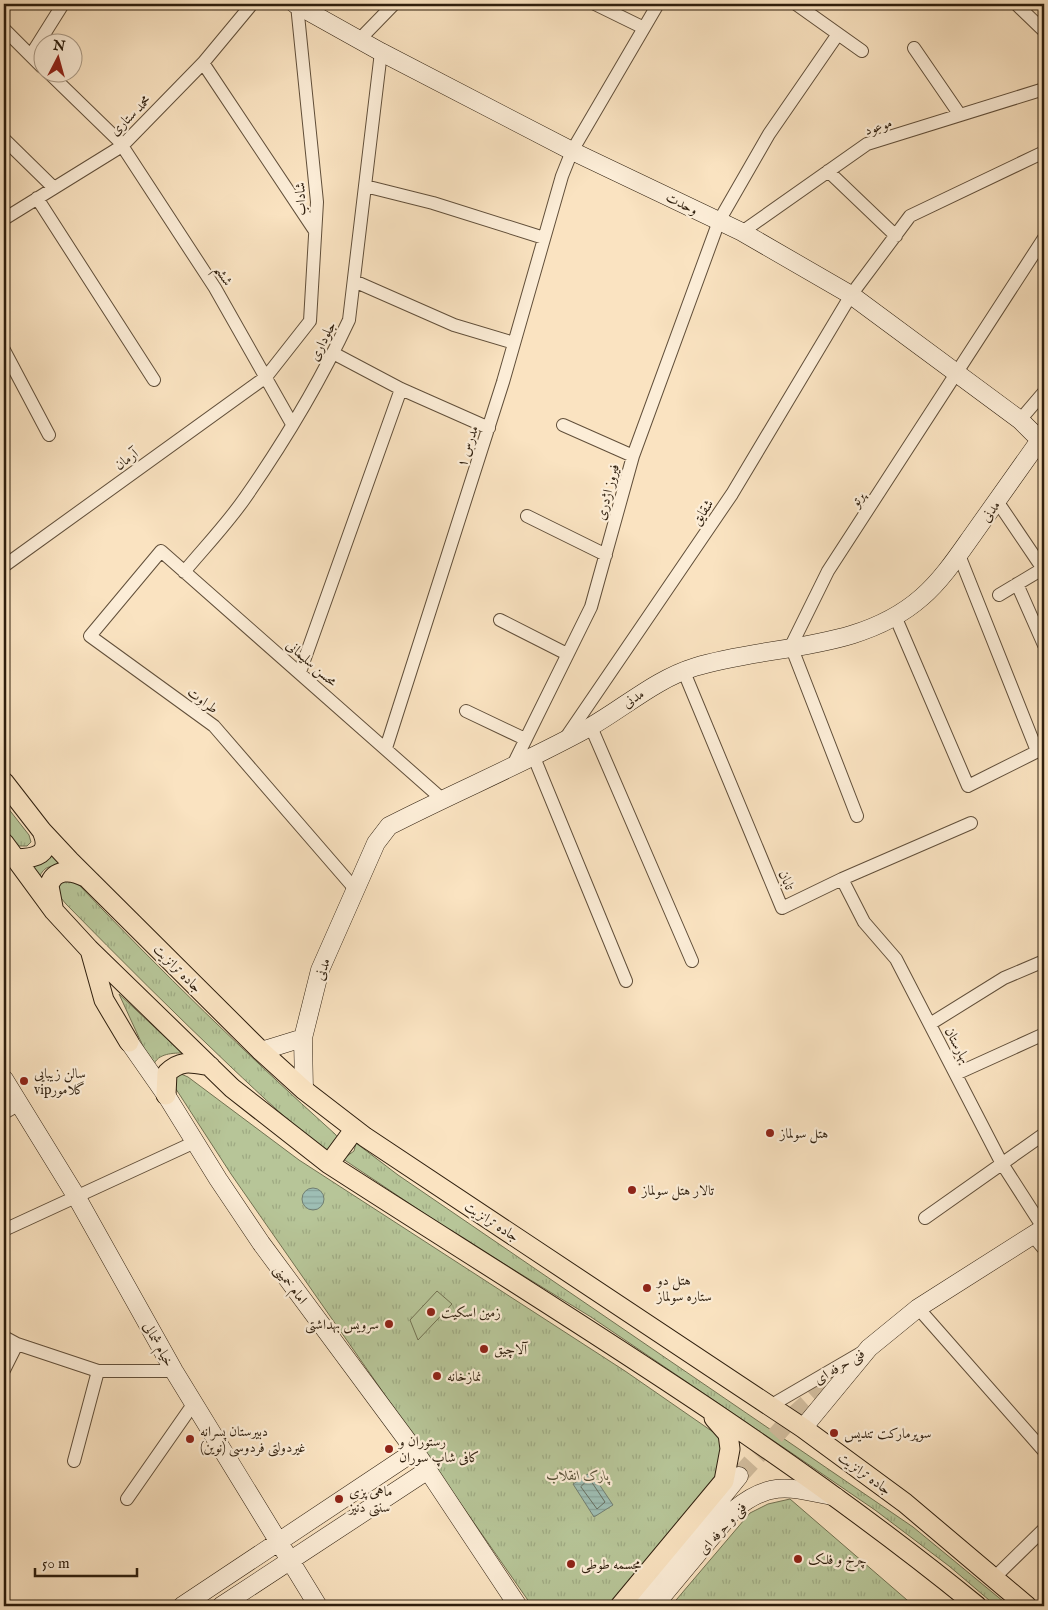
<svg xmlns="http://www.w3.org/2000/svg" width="1048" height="1610" font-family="'IM FELL English',Amiri,serif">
  <defs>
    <pattern id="grass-tufts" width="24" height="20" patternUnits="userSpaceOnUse" patternTransform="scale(1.25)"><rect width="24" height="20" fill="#b7c598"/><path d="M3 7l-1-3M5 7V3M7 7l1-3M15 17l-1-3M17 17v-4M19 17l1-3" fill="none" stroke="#9ea982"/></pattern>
    <pattern id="water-rules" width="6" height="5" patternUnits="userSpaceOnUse" patternTransform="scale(1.25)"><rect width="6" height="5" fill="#9ebeb4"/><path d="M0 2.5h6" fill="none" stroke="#88a39a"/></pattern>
  </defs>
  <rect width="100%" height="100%" fill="#fae3c1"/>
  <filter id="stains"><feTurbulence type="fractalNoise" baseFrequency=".004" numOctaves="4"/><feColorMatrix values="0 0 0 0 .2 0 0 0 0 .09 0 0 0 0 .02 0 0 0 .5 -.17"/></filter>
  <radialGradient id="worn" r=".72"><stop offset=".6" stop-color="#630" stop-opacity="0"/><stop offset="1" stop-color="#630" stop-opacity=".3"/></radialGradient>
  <path fill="url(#grass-tufts)" stroke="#727252" d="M 4,803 L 29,835 L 31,842 L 27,846 L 18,846 L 4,829 Z
    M 48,851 L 65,866 C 53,865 44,865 39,878 L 30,864 Z
    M 72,880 L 79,885 C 161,971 246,1054 335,1134 L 339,1139 L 329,1151 C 294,1128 262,1096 231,1067 C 175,1014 120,959 66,904 L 56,892 L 58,881 Z
    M 119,994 L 182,1053 C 171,1053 155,1054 153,1068 Z
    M 181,1074 L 188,1077 L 299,1160 L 625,1371 L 716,1434 L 723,1443 L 717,1480 L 617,1606 L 532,1606 L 231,1174 L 174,1086 L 175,1077 Z
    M 356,1143 L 398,1175 L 913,1527 L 1009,1606 L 996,1606 L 949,1566 L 875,1510 L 799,1458 L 591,1317 L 452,1232 L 343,1159 L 354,1151 Z
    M 790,1499 L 914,1606 L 671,1606 L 750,1513 L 768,1504 Z"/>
  <path fill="#b7c598" stroke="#727252" d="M 437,1291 L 452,1304 L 418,1340 L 410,1320 Z"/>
  <path fill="url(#water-rules)" stroke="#717e71" d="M302 1199a11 11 0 1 1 22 0a11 11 0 1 1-22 0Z
    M 591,1472 L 613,1505 L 594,1517 L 573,1484 Z"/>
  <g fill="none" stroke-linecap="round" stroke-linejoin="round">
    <path stroke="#666e60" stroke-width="1" d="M 588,1480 L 591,1481 L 605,1502 L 597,1509 L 581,1487 Z"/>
    <path stroke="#d1bc9d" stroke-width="18" stroke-dasharray="18 9" stroke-linecap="butt" d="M 739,1476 L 795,1414 L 844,1370"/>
    <g stroke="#614f3a" stroke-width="14">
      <path id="street" d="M 595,4 L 644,28
        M 796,4 L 862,51
        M 1016,4 L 1044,31
        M 4,29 L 42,67
        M 359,40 L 394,4
        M 914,48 L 960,115
        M 31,55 L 63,4
        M 203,63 L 315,231
        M 48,72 L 119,141 L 215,288 L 292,424
        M 4,139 L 54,188
        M 828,171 L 896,236
        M 365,186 L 433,203 L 544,238
        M 37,198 L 154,380
        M 4,219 L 122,146 L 203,63 L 252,4
        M 742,232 L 867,144 L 1044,89
        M 354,281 L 454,325 L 514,343
        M 4,350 L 49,435
        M 333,353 L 401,389 L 489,428
        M 1020,420 L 1044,392
        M 563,425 L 633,456
        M 997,501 L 1043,569
        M 527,516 L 606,555
        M 959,555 L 1037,751
        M 4,566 L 266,377 L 310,321 L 317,202 L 297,5
        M 184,572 C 204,548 227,524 245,498 C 284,442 320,382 349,320 L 381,52
        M 1017,584 L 1044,645
        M 999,595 L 1044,568
        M 895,616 L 968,786 L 1044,748
        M 500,620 L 567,654
        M 300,672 L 401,389
        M 684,672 L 782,908 L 842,879 L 971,823
        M 466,711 L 525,739
        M 591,727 L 692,961
        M 565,739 L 732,494 L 851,295 L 910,216 L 1044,152
        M 386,748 L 503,382 L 562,176 L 572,151 L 658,4
        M 533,755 L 626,981
        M 513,765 L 591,607 L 633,456 L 719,221 L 769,134 L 838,34
        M 857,816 L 791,646 L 828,571 L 1044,238
        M 842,879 L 864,922 L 896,959 L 1001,1162 L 1044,1229
        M 355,889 L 214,726 L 90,636 L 161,551 L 442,799
        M 930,1024 L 1004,978 L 1044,961
        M 956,1074 L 1044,1034
        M 4,1113 L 20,1104
        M 925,1218 L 1044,1134
        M 4,1230 L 195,1142
        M 1033,1236 L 1044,1249
        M 918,1308 L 1044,1451
        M 4,1337 L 17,1344 L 98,1371 L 174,1371
        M 4,1370 L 17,1344
        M 770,1406 L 861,1353
        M 74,1461 L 98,1371
        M 127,1499 L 194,1403
        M 995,1577 L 1044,1529"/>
    </g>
    <g stroke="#2e1e0d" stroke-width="19">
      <path id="secondary" d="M 295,4 L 381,52 L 572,151 L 742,232 L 851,295 L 1020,420 L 1044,444
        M 129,1042 L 166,1095 L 218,1179 L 261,1243 L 415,1451 L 518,1606
        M 261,1051 L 303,1038
        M 4,1079 L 76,1196 L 174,1371 L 318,1606
        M 304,1090 L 303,1038 L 320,970 L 376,843 L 389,826 C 455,792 525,763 590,727 C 625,707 656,679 695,667 C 770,644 860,652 922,597 C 942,580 959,554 974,533 C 996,502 1018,471 1040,440
        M 803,1428 L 869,1348 L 918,1308 L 1044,1228
        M 182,1606 L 415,1451
        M 221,1606 L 428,1470
        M 634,1606 L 739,1476
        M 654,1606 L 734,1510 C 771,1479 792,1488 836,1497"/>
    </g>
    <g stroke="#2e1e0d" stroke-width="21">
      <path id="primary" d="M 4,782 L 42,831 L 70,861 L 261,1051 L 304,1090 L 365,1137 L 803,1428 L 905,1503 L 1027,1606
        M 4,843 L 54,911 L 89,949 L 232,1088 L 329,1164 C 549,1306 774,1440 977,1606
        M 16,859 C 36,858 52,855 42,831
        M 53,907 L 49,886 C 54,868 72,870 85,877
        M 90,950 L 104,1000 L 129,1042
        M 166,1095 L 167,1073 C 181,1059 192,1063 210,1066
        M 329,1164 L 354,1130
        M 620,1606 L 724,1481 L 730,1449 L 728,1434 L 714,1418"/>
    </g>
    <use href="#street" stroke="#fcedd7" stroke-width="12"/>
    <use href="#secondary" stroke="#fcedd7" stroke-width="18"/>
    <use href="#primary" stroke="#fae3c1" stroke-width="19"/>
  </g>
  <g fill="#8f2418" stroke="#fcedd7" stroke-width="2">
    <circle cx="24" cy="1081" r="5"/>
    <circle cx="770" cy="1133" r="5"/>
    <circle cx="632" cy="1190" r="5"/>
    <circle cx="647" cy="1288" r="5"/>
    <circle cx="431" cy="1312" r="5"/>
    <circle cx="389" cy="1324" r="5"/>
    <circle cx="484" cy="1349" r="5"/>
    <circle cx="437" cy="1376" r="5"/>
    <circle cx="834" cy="1433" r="5"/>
    <circle cx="190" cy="1439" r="5"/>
    <circle cx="389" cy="1449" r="5"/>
    <circle cx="339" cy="1499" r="5"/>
    <circle cx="798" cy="1559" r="5"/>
    <circle cx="571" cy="1564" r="5"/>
  </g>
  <g text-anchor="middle" stroke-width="4.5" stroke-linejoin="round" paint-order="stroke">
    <g font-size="14" fill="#2e1e0d" stroke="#fcedd7">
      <text transform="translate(130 115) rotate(-44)" y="5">محمد ستاری</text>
      <text transform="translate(878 126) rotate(-19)" y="5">موعود</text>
      <text transform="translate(300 199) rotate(-92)" y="5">شاداب</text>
      <text transform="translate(682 203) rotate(26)" y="5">وحدت</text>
      <text transform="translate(224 275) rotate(58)" y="5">ششم</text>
      <text transform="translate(322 341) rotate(-63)" y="5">جلوداری</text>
      <text transform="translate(467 446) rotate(-72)" y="5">مدرس ۱</text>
      <text transform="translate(126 459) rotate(-36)" y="5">آرمان</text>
      <text transform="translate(607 492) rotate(-75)" y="5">فیروز اژدری</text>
      <text transform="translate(857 499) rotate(-57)" y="5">پرتو</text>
      <text transform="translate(990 511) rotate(-54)" y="5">مدنی</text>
      <text transform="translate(702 512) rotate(-56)" y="5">شقایق</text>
      <text transform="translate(312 663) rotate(41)" y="5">محسن سلیمانی</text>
      <text transform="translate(633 698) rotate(-33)" y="5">مدنی</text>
      <text transform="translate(203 700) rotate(36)" y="5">طراوت</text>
      <text transform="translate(787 880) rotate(67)" y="5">تابان</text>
      <text transform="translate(178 968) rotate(45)" y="5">جاده ترانزیت</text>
      <text transform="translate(322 969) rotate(-71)" y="5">مدنی</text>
      <text transform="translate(958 1045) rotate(62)" y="5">بهارستان</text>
      <text transform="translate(492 1221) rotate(33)" y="5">جاده ترانزیت</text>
      <text transform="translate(291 1284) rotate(53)" y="5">امام خمینی</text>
      <text transform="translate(159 1344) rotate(61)" y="5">خیام شمالی</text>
      <text transform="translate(839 1366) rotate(-31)" y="5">فنی حرفه ای</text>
      <text transform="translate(865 1473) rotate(36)" y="5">جاده ترانزیت</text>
      <text transform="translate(722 1528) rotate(-48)" y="5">فنی و حرفه ای</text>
    </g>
    <g font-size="14" fill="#2e1e0d" stroke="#fcedd7" text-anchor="start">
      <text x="34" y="1078">سالن زیبایی<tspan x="34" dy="16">vipگلامور</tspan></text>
      <text x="780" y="1138">هتل سولماز</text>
      <text x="642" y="1195">تالار هتل سولماز</text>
      <text x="657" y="1285">هتل دو<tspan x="657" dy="16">ستاره سولماز</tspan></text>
      <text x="441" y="1317">زمین اسکیت</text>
      <text x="379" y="1329" text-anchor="end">سرویس بهداشتی</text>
      <text x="494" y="1354">آلاچیق</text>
      <text x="447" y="1381">نمازخانه</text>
      <text x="200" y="1436">دبیرستان پسرانه<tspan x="200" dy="16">غیردولتی فردوسی (نوین)</tspan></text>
      <text x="844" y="1438">سوپرمارکت تندیس</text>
      <text x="399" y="1446">رستوران و<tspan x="399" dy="16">کافی شاپ سوران</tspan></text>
      <text x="349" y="1496">ماهی پزی<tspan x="349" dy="16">سنتی دنیز</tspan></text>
      <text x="808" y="1564">چرخ و فلک</text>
      <text x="581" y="1569">مجسمه طوطی</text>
    </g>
    <g font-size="14" font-style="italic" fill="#575037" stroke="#fcedd7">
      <text x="578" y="1480">پارک انقلاب</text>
    </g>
  </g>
  <rect width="1048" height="1610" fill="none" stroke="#fae3c1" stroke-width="20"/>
  <rect x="5" y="5" width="1038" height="1600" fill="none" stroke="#2e1e0d" stroke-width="2.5"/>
  <rect x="10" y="10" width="1028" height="1590" fill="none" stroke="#2e1e0d"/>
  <g transform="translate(58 58) rotate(6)"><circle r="24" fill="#fcedd7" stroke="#aa9a86"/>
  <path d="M0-4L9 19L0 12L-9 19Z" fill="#8f2418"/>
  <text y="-8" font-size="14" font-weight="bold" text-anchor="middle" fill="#2e1e0d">N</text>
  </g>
  <path d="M35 1568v8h102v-8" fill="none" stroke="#2e1e0d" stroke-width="2.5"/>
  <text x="42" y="1568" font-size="15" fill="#2e1e0d" stroke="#fcedd7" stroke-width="4" paint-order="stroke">50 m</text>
  <rect width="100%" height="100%" filter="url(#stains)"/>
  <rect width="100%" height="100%" fill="url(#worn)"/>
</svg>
